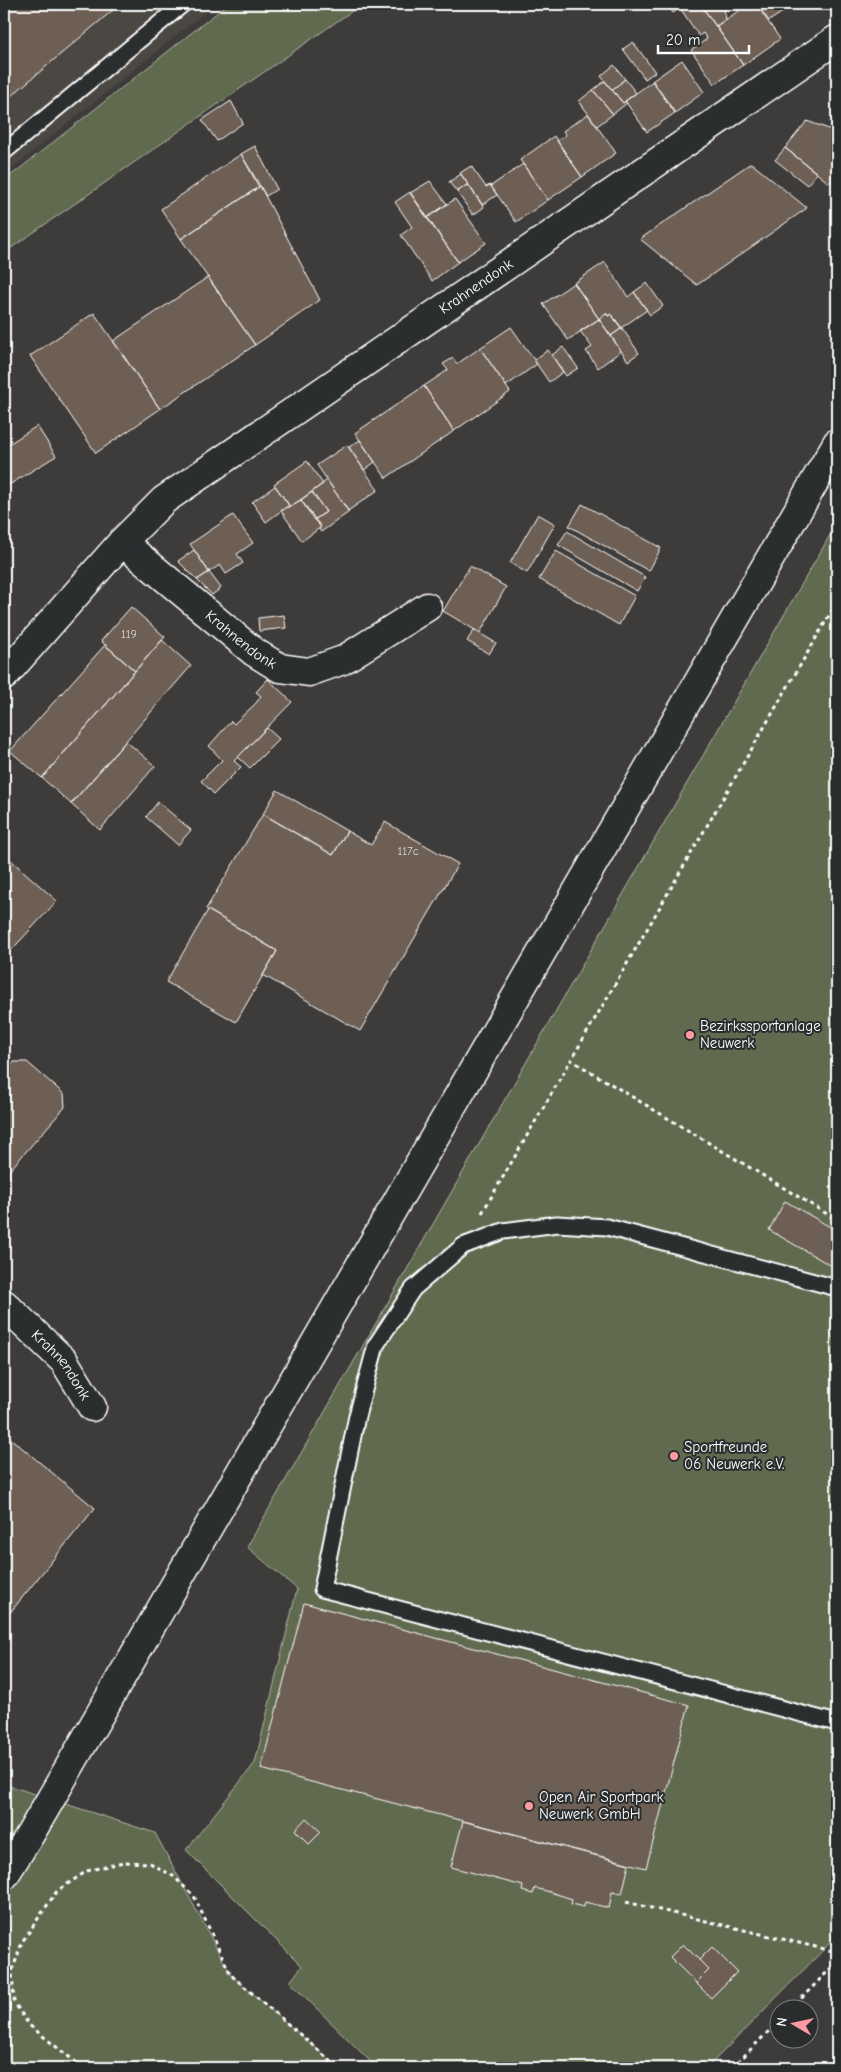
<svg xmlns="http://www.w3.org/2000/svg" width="841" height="2072" font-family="'Comic Neue',sans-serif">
  <rect width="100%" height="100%" fill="#3e3c3a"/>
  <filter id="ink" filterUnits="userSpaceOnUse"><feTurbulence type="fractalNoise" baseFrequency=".02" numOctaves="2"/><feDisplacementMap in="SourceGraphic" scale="10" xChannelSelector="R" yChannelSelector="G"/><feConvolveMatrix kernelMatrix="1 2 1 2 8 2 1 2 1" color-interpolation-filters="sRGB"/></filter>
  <g filter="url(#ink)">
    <path fill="#4c4642" d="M 4,4 L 215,4 L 4,175 Z"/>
    <path fill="#616a50" stroke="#b0b4a8" d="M 228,4 L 362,4 L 4,253 L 4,181 Z
      M 837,523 L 837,1936 L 707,2068 L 377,2068 L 290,1982 L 302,1966 L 186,1850 L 255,1763 L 297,1589 L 247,1547 Z
      M 4,1784 L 155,1833 L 231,1975 L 339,2068 L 4,2068 Z"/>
    <path fill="#6e5f55" stroke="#fff" d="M 4,4 L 120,4 L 4,102 Z
      M 667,4 L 686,4 L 673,13 Z
      M 686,4 L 700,4 L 743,65 L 715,84 L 691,50 L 707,39 L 703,33 L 699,36 L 680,8 Z
      M 700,4 L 721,4 L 724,8 L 726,20 L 716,26 Z
      M 749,4 L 756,4 L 780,39 L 743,65 L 716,26 Z
      M 757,4 L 795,4 L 769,21 Z
      M 633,42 L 655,72 L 645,79 L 623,49 Z
      M 682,60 L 704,92 L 675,113 L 652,81 Z
      M 614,65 L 625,79 L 612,90 L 601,76 Z
      M 625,79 L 636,93 L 623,103 L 612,90 Z
      M 605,81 L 623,103 L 625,101 L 627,103 L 613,114 L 593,90 Z
      M 653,81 L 675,113 L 647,132 L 625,101 Z
      M 593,90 L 613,114 L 597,126 L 579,101 Z
      M 231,101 L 243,123 L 217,141 L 202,120 Z
      M 588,114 L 616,153 L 582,177 L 557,141 L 566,135 L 563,131 Z
      M 807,121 L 837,132 L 837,183 L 833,179 L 829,183 L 785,148 Z
      M 554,136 L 582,177 L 548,200 L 520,160 Z
      M 255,146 L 277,189 L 266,196 L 241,154 Z
      M 785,148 L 817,173 L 807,185 L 775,160 Z
      M 241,154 L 259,187 L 181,239 L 161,209 Z
      M 751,163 L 807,208 L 697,285 L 640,239 Z
      M 523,164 L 548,200 L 516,222 L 491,186 Z
      M 471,166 L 486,187 L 490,185 L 497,195 L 482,205 L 460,173 Z
      M 461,174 L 468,184 L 457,192 L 449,182 Z
      M 430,181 L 447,204 L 427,218 L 410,193 Z
      M 468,184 L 484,207 L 473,215 L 457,192 Z
      M 260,186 L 320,300 L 255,345 L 181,239 Z
      M 410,192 L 458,262 L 432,281 L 401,235 L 412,227 L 395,202 Z
      M 455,199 L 486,243 L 458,262 L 427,218 Z
      M 605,262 L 628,297 L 634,292 L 647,310 L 621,328 L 611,314 L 608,316 L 606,313 L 599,319 L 574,283 Z
      M 208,277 L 255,345 L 160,409 L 113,341 Z
      M 574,283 L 599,319 L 568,340 L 543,304 Z
      M 647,283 L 663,306 L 650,315 L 634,292 Z
      M 94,313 L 160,409 L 96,453 L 30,356 Z
      M 606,313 L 608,316 L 611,314 L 622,328 L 611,336 L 599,319 Z
      M 599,319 L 621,351 L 598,368 L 586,351 L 592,347 L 580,331 Z
      M 511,327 L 537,364 L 506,386 L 480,348 Z
      M 622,328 L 639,353 L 628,361 L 611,336 Z
      M 563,347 L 578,368 L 566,376 L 552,355 Z
      M 480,348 L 510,392 L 454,431 L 424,386 L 448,370 L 443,364 L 453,358 L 457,364 Z
      M 548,350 L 563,372 L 549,382 L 534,360 Z
      M 424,386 L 454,431 L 386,478 L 355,433 Z
      M 37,426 L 56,456 L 4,488 L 4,447 Z
      M 360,440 L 375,462 L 364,470 L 349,447 Z
      M 347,445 L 378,490 L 348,511 L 317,465 Z
      M 307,461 L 323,484 L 290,507 L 274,484 Z
      M 327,480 L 349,512 L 321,532 L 319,529 L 321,527 L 314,520 L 326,512 L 312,492 Z
      M 275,486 L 289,505 L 266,522 L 252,502 Z
      M 312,492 L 326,512 L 314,520 L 301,500 Z
      M 301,500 L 321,527 L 302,541 L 281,511 Z
      M 582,504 L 661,548 L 649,571 L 569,526 Z
      M 538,514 L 555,524 L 527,573 L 510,563 Z
      M 233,515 L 253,543 L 237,554 L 243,563 L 226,574 L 220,565 L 209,572 L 190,544 Z
      M 567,531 L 645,577 L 637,591 L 558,545 Z
      M 194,550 L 209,572 L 197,580 L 178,561 Z
      M 556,551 L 635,596 L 619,625 L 539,579 Z
      M 470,566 L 506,587 L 480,633 L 443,611 Z
      M 209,572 L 221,588 L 212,595 L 197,580 Z
      M 131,607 L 165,637 L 135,671 L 101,641 Z
      M 284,615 L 286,628 L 259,631 L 258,618 Z
      M 474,630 L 496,643 L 489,654 L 467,641 Z
      M 162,640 L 191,666 L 71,804 L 42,778 Z
      M 105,645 L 135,671 L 42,778 L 10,751 Z
      M 268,679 L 292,702 L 234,761 L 241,767 L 214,794 L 201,781 L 222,760 L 209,746 L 231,721 L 234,724 L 256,703 L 261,696 L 256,692 Z
      M 267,728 L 279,739 L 250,768 L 238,757 Z
      M 126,741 L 155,766 L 100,830 L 71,804 Z
      M 277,790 L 347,831 L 333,855 L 263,814 Z
      M 158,802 L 191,830 L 178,845 L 146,817 Z
      M 263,814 L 333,855 L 347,831 L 371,845 L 385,822 L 458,864 L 360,1031 L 263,975 L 277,951 L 206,909 Z
      M 4,854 L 57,901 L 4,958 Z
      M 208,910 L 277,951 L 236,1022 L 166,982 Z
      M 14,1062 L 27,1062 L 64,1094 L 65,1107 L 9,1171 L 9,1184 L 4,1190 L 4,1074 Z
      M 785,1201 L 837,1231 L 837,1269 L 769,1230 Z
      M 4,1433 L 95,1508 L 4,1620 Z
      M 304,1603 L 689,1705 L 646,1868 L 261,1769 Z
      M 306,1818 L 321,1832 L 309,1844 L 295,1830 Z
      M 463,1821 L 629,1864 L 622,1894 L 612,1892 L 609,1908 L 585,1902 L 584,1907 L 571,1904 L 572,1899 L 550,1892 L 535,1888 L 533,1894 L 522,1891 L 523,1886 L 451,1867 Z
      M 683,1944 L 709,1970 L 696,1983 L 670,1957 Z
      M 712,1947 L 737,1972 L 711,1998 L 696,1983 L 709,1970 L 699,1960 Z"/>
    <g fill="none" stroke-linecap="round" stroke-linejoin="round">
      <g stroke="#fff" stroke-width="19">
        <path id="lane" d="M 4,152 L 183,4
          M 837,1288 L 607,1227 L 557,1224 L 503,1231 L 463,1246 L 413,1289 L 376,1345 L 357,1416 L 322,1589 L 837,1723"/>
      </g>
      <g stroke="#fff" stroke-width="31">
        <g id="street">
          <path id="s1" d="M 122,542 L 254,652 L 280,668 L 309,672 L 343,660 L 427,607"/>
          <path id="s2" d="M 4,676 L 122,542 L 164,500 L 837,39"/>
          <path id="s3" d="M 4,1304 L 64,1361 L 92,1407"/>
        </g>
      </g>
      <g stroke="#fff" stroke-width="31">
        <path id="secondary" d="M 4,1876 L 31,1833 L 837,443"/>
      </g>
      <path stroke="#fff" stroke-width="3" stroke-dasharray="4 4" stroke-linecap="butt" d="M 837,602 L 571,1060 L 837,1220
        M 482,1213 L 571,1060
        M 626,1902 L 837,1952
        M 790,2010 L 837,1962
        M 83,2068 L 29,2025 L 14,2002 L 12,1972 L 22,1942 L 57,1891 L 87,1871 L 123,1862 L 150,1863 L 173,1876 L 194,1896 L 231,1975 L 339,2068
        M 732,2068 L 778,2022"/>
      <use href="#lane" stroke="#2a2d2e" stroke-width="15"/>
      <use href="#street" stroke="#2a2d2e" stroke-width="28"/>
      <use href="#secondary" stroke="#2a2d2e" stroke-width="28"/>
    </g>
  </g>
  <g fill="#ff9aa2" stroke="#2a2d2e" stroke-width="2">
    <circle cx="690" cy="1035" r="5"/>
    <circle cx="674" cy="1456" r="5"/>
    <circle cx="529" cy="1806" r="5"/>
  </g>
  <g text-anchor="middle" stroke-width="4" stroke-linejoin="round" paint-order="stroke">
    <g font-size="12" fill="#dbd7d4">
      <text x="129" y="638">119</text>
      <text x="408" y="855">117c</text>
    </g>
    <g font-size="15" fill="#fff" stroke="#2a2d2e">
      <text dy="5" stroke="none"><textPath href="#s2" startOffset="616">Krahnendonk</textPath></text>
      <text dy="5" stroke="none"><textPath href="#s1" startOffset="154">Krahnendonk</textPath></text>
      <text dy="5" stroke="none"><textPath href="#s3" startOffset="84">Krahnendonk</textPath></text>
    </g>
    <g font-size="15" fill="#fff" stroke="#2a2d2e" text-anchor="start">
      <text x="700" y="1031">Bezirkssportanlage<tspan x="700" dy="17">Neuwerk</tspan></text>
      <text x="684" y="1452">Sportfreunde<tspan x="684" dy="17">06 Neuwerk e.V.</tspan></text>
      <text x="539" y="1802">Open Air Sportpark<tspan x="539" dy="17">Neuwerk GmbH</tspan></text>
    </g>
  </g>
  <rect width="841" height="2072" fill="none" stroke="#2a2d2e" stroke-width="20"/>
  <rect x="10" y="10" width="821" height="2052" fill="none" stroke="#fff" stroke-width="2" filter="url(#ink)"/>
  <g transform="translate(794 2024) rotate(279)"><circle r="24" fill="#2a2d2e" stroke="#7f8182"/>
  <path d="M0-4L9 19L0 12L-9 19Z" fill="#ff9aa2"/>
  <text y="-8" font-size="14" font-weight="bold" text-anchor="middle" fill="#ffffff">N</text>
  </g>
  <path d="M658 45v8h91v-8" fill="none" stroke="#ffffff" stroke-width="2.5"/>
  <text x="666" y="45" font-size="15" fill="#ffffff" stroke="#2a2d2e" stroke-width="4" paint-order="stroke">20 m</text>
</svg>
